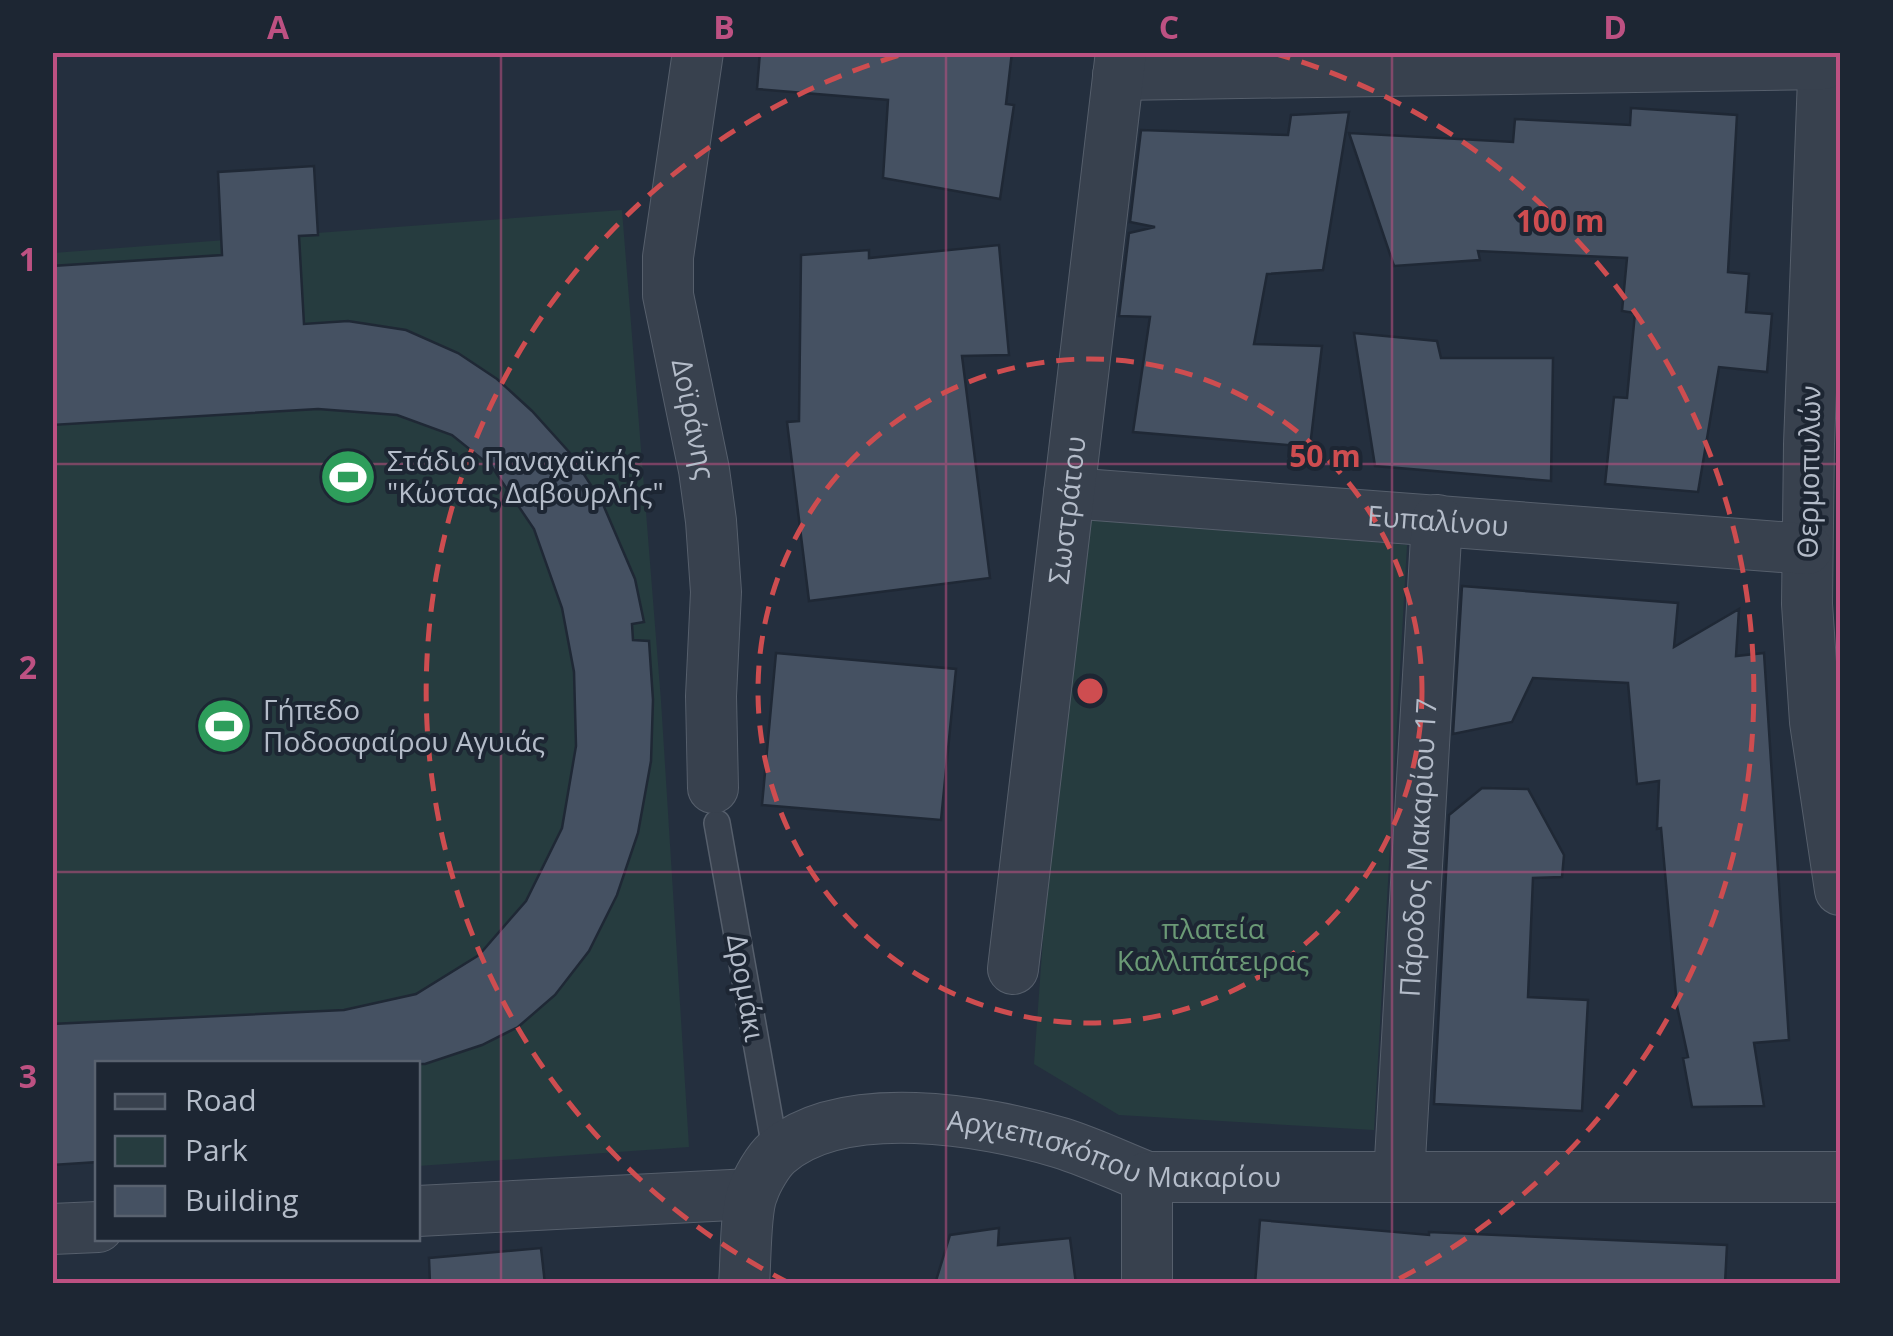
<svg xmlns="http://www.w3.org/2000/svg" width="1893" height="1336" font-family="'Open Sans',sans-serif">
  <rect width="100%" height="100%" fill="#242f3e"/>
  <path fill="#263c3f" d="M 622,210 L 661,701 L 689,1147 L 418,1166 L 418,1064 L 98,1064 L 97,1162 L 53,1165 L 53,253 Z
    M 1078,515 L 1407,545 L 1374,1130 L 1119,1115 L 1034,1064 L 1061,687 Z"/>
  <path fill="#455162" stroke="#1f2835" stroke-width="2.5" d="M 760,52 L 1012,52 L 1006,104 L 1014,105 L 1000,199 L 883,178 L 888,100 L 757,89 Z
    M 1631,108 L 1737,115 L 1728,272 L 1749,274 L 1746,312 L 1772,314 L 1767,372 L 1719,367 L 1698,492 L 1605,484 L 1614,397 L 1627,398 L 1635,313 L 1622,311 L 1627,258 L 1478,251 L 1480,260 L 1394,266 L 1349,133 L 1513,142 L 1515,119 L 1630,125 Z
    M 1349,112 L 1323,270 L 1267,274 L 1254,344 L 1322,346 L 1310,447 L 1133,432 L 1150,317 L 1119,316 L 1129,233 L 1155,227 L 1130,222 L 1141,130 L 1288,135 L 1291,115 Z
    M 314,166 L 318,235 L 299,236 L 304,324 L 348,321 L 406,330 L 458,353 L 497,379 L 532,411 L 570,453 L 602,502 L 635,579 L 644,622 L 632,624 L 633,640 L 649,641 L 653,700 L 651,761 L 638,833 L 617,895 L 589,951 L 555,995 L 518,1027 L 482,1045 L 425,1064 L 98,1064 L 98,1162 L 52,1165 L 52,1024 L 344,1010 L 416,994 L 479,955 L 526,901 L 562,828 L 576,746 L 574,672 L 562,608 L 534,529 L 492,467 L 452,435 L 397,415 L 318,409 L 52,425 L 52,266 L 222,255 L 218,172 Z
    M 999,245 L 1009,355 L 962,356 L 990,578 L 809,601 L 787,422 L 799,421 L 801,255 L 869,250 L 869,258 Z
    M 1354,333 L 1437,341 L 1441,358 L 1553,358 L 1551,481 L 1375,466 Z
    M 1462,586 L 1678,603 L 1674,647 L 1739,609 L 1736,656 L 1764,653 L 1789,1040 L 1754,1043 L 1764,1106 L 1692,1107 L 1683,1058 L 1688,1057 L 1677,1006 L 1661,828 L 1657,829 L 1659,781 L 1637,784 L 1628,683 L 1533,678 L 1512,722 L 1453,734 Z
    M 776,653 L 956,669 L 941,820 L 762,805 Z
    M 1482,788 L 1528,789 L 1564,855 L 1562,877 L 1533,878 L 1528,997 L 1588,1000 L 1582,1111 L 1434,1104 L 1449,815 Z
    M 1260,1220 L 1429,1235 L 1429,1232 L 1727,1245 L 1725,1284 L 1255,1284 Z
    M 999,1228 L 998,1245 L 1070,1238 L 1076,1284 L 935,1284 L 950,1235 Z
    M 541,1248 L 545,1284 L 430,1284 L 429,1258 Z"/>
  <g fill="none" stroke-linecap="round" stroke-linejoin="round">
    <g stroke="#565f6c" stroke-width="28">
      <path id="service" d="M 717,823 L 776,1154"/>
    </g>
    <g stroke="#565f6c" stroke-width="52">
      <g id="minor">
        <path id="s1" d="M 698,52 L 668,257 L 668,295 L 704,470 L 711,521 L 716,592 L 711,696 L 713,788"/>
        <path d="M 1824,52 L 1809,444 L 1807,604 L 1815,722 L 1840,890"/>
        <path d="M 1118,75 L 1824,64"/>
        <path id="s2" d="M 1069,493 L 1807,549"/>
        <path id="s3" d="M 1013,969 L 1121,52"/>
        <path id="s4" d="M 1399,1177 L 1437,520"/>
        <path d="M 418,1211 L 751,1194"/>
        <path d="M 52,1229 L 98,1227"/>
        <path id="s5" d="M 744,1284 C 746,1261 745,1210 753,1192 C 757,1180 768,1161 777,1153 C 843,1096 985,1120 1061,1143 C 1090,1152 1119,1166 1147,1177 L 1840,1177"/>
        <path d="M 1147,1284 L 1147,1177"/>
      </g>
    </g>
    <use href="#service" stroke="#38414e" stroke-width="25"/>
    <use href="#minor" stroke="#38414e" stroke-width="50"/>
  </g>
  <path fill="none" stroke="#bd5182" stroke-width="2.5" stroke-opacity="0.55" d="M 501,52 L 501,1284M 946,52 L 946,1284M 1392,52 L 1392,1284M 52,464 L 1840,464M 52,872 L 1840,872"/>
  <g fill="none" stroke="#ce4d50" stroke-width="5" stroke-dasharray="18 12">
    <circle cx="1090" cy="691" r="332"/>
    <path d="M789 1283A664 664 0 0 1 907 53M1273 53A664 664 0 0 1 1391 1283"/>
  </g>
  <defs>
    <g id="stadium-disc" transform="scale(2.875)"><circle r="9.5" fill="#2e9e5b" stroke="#1d2633"/><path d="M0-5a6.5 5 0 1 0 0 10a6.5 5 0 1 0 0-10ZM-3.5-1.8h7v3.6h-7Z" fill="#fff"/></g>
  </defs>
  <g fill-rule="evenodd">
    <use href="#stadium-disc" x="348" y="477"/>
    <use href="#stadium-disc" x="224" y="726"/>
  </g>
  <g text-anchor="middle" stroke-width="8" stroke-linejoin="round" paint-order="stroke">
    <g font-size="28" fill="#b4bcc9" stroke="#1d2633">
      <text dy="10" stroke="none"><textPath href="#s1" startOffset="372">Δοϊράνης</textPath></text>
      <text transform="translate(1809 472) rotate(-89)" y="10">Θερμοπυλών</text>
      <text dy="10" stroke="none"><textPath href="#s3" startOffset="462">Σωστράτου</textPath></text>
      <text dy="10" stroke="none"><textPath href="#s2" startOffset="370">Ευπαλίνου</textPath></text>
      <text dy="10" stroke="none"><textPath href="#s4" startOffset="330">Πάροδος Μακαρίου 17</textPath></text>
      <text transform="translate(746 988) rotate(80)" y="10">Δρομάκι</text>
      <text dy="10" stroke="none"><textPath href="#s5" startOffset="488">Αρχιεπισκόπου Μακαρίου</textPath></text>
    </g>
    <g font-size="28" fill="#b4bcc9" stroke="#1d2633" text-anchor="start">
      <text x="387" y="471">Στάδιο Παναχαϊκής<tspan x="387" dy="32">"Κώστας Δαβουρλής"</tspan></text>
      <text x="263" y="720">Γήπεδο<tspan x="263" dy="32">Ποδοσφαίρου Αγυιάς</tspan></text>
    </g>
    <g font-size="28" fill="#6b9a76" stroke="#1d2633">
      <text x="1213" y="939">πλατεία<tspan x="1213" dy="32">Καλλιπάτειρας</tspan></text>
    </g>
  </g>
  <circle cx="1090" cy="691" r="15" fill="#ce4d50" stroke="#1d2633" stroke-width="5"/>
  <g font-size="30" text-anchor="middle" font-weight="bold" fill="#ce4d50" stroke="#1d2633" stroke-width="8" stroke-linejoin="round" paint-order="stroke">
    <text x="1560" y="232">100 m</text>
    <text x="1325" y="467">50 m</text>
  </g>
  <rect width="1893" height="1336" fill="none" stroke="#1d2633" stroke-width="110"/>
  <rect x="95" y="1061" width="325" height="180" fill="#1d2633" stroke="#59626f" stroke-width="2.5"/>
  <rect x="115" y="1094" width="50" height="15" fill="#38414e" stroke="#59626f" stroke-width="2.5"/>
  <text x="185" y="1111" font-size="30" fill="#b4bcc9">Road</text>
  <rect x="115" y="1136" width="50" height="30" fill="#263c3f" stroke="#59626f" stroke-width="2.5"/>
  <text x="185" y="1161" font-size="30" fill="#b4bcc9">Park</text>
  <rect x="115" y="1186" width="50" height="30" fill="#455162" stroke="#59626f" stroke-width="2.5"/>
  <text x="185" y="1211" font-size="30" fill="#b4bcc9">Building</text>
  <rect x="55" y="55" width="1783" height="1226" fill="none" stroke="#bd5182" stroke-width="4"/>
  <g font-size="32" text-anchor="middle" font-weight="bold" fill="#bd5182">
    <text x="278" y="39">A</text>
    <text x="724" y="39">B</text>
    <text x="1169" y="39">C</text>
    <text x="1615" y="39">D</text>
    <text x="28" y="271">1</text>
    <text x="28" y="679">2</text>
    <text x="28" y="1088">3</text>
  </g>
</svg>
